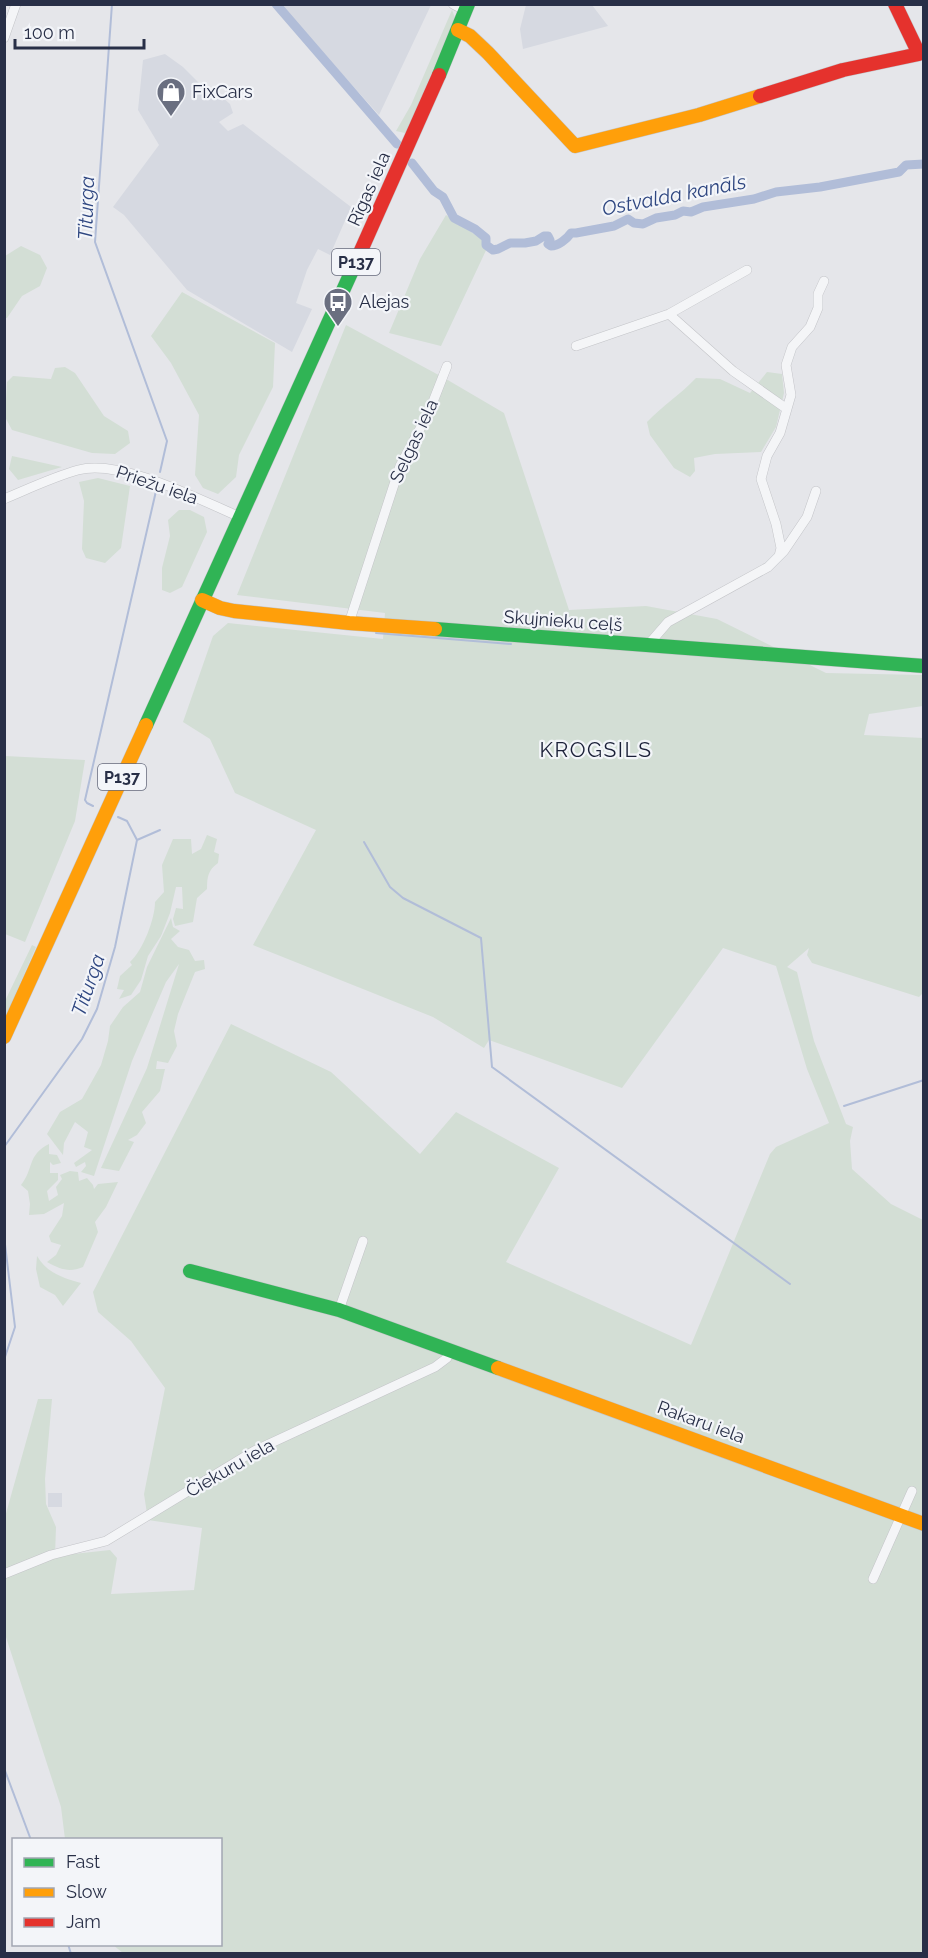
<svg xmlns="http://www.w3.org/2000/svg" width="928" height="1958" font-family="Raleway,sans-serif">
  <rect width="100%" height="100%" fill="#e5e6ea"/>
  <path fill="#d6d9e1" d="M 280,5 L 431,5 L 379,115 Z
    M 526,5 L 592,5 L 608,26 L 523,49 L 520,29 Z
    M 165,54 L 183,67 L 208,92 L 213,89 L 230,104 L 233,113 L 219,122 L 228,131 L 243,124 L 351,207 L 330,255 L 318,249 L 307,270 L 296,303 L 312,309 L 292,352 L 187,290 L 124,215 L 113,207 L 159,145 L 138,110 L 143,60 Z
    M 48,1493 L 62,1493 L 62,1507 L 48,1507 Z"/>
  <path fill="#d3ded5" d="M 452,10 L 455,18 L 407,131 L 405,133 L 396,131 L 411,105 Z
    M 446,215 L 489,244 L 441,346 L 389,333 L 420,259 Z
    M 21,246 L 40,255 L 47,268 L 40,286 L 22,296 L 7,318 L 4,318 L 5,256 Z
    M 182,292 L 275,343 L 273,387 L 239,455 L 236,477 L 218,494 L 203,488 L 195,475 L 199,415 L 171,363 L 151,336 Z
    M 346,325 L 446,379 L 504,413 L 569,610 L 646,606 L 717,619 L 826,673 L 923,675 L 923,706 L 869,714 L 864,735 L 923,738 L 923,993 L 919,997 L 812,963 L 807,955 L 809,948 L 787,967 L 797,972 L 814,1041 L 846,1124 L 853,1127 L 850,1141 L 852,1169 L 891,1204 L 923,1220 L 923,1953 L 123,1953 L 113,1945 L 220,1944 L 220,1840 L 65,1839 L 61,1807 L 5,1634 L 5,1517 L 38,1399 L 52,1399 L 45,1479 L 46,1504 L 56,1527 L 55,1556 L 110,1550 L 117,1558 L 111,1594 L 194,1590 L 202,1528 L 148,1520 L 144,1494 L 165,1388 L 131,1341 L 98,1312 L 93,1292 L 231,1024 L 331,1072 L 420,1154 L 456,1112 L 559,1168 L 506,1262 L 691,1345 L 770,1154 L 776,1147 L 829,1123 L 807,1069 L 776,966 L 723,948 L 622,1088 L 489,1040 L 484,1048 L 433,1017 L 253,945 L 316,830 L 235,793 L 210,739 L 183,722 L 213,636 L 228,623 L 383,639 L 385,613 L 237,595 Z
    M 65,367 L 75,373 L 104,416 L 128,431 L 130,443 L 115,454 L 92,453 L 12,430 L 5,417 L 7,382 L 13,376 L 51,379 L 55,368 Z
    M 767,372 L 782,374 L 784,393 L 776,427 L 761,452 L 715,454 L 694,458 L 695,471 L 690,477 L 674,468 L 650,435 L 647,422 C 662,406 681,394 696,378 L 720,379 L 750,393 Z
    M 12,456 L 62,467 L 18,480 L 9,469 Z
    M 98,478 L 130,486 L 121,548 L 105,563 L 86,558 L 82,549 L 84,501 L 79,482 Z
    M 179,510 L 190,510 L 204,517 L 207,532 L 182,587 L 170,593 L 162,590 L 162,568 L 170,536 L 168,520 Z
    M 5,756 L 85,760 L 75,821 L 25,942 L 5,934 Z
    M 207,835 L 217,839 L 214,852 L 219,854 L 218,863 C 208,870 207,877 207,889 L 197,898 L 193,922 L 175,926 L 173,919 L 176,908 L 183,909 L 182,887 L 176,887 L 170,913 L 161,936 L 148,956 L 141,980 L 131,995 L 119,999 L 124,990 L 117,989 L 120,976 L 132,965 L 130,962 C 143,950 155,919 155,902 L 164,892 L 162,865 L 173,839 L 191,839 L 192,854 L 201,849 Z
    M 171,918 L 173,927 L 180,931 L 171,939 L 178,947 L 189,950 L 195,961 L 204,960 L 205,969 L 195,972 L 178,1014 L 174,1031 L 177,1046 L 168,1063 L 157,1061 L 156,1069 L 165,1069 L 160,1091 L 142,1112 L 146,1123 L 137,1135 L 128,1140 L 134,1142 L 119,1171 L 101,1168 L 147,1068 L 179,964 L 166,982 L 132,1061 L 94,1176 L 81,1172 L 86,1166 L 85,1162 L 76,1167 L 74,1163 L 92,1150 L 84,1147 L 88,1132 L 75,1122 L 64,1143 L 63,1155 L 47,1134 L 60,1112 L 82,1099 L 101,1065 L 108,1041 L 110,1026 L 123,1007 L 140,992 L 147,967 Z
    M 32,945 L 36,947 L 5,1018 L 5,1001 Z
    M 49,1144 L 49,1154 L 57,1155 L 61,1163 L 53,1165 L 50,1162 L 50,1173 L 58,1173 L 58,1180 L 47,1191 L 49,1201 L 58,1195 L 56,1187 L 62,1179 L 60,1175 L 70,1171 L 78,1172 L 79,1181 L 87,1178 L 93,1185 L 94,1189 L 98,1184 L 118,1182 L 106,1207 L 95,1222 L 98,1232 L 83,1267 C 69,1273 60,1269 47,1262 L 56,1255 L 61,1245 L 51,1242 L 49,1236 L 62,1216 L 64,1203 L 44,1214 L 29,1215 L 30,1204 L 28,1191 L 21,1185 C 34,1169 27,1155 49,1144 Z
    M 37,1256 C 47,1273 63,1278 81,1283 L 63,1306 L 55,1295 L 40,1287 L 36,1269 Z"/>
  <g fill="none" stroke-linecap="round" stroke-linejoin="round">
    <path stroke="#b1bdd8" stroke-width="2" d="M 112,4 L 95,242 L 167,441 L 160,472
      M 376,633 L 511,644
      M 93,806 L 87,803 L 85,800 L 156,491
      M 137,840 L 160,830
      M 364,842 L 390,887 L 403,898 L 481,938 L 492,1067 L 790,1284
      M 844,1106 L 924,1080
      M 4,1147 L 82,1039 L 97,1009 L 115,947 L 137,840 L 127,821 L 118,817
      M 4,1236 L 15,1327 L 4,1360
      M 4,1768 L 31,1840
      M 68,1944 L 71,1954"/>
    <path stroke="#b1bdd8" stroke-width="9" d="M 276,4 L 397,144
      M 412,163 L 434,191 L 443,197 L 454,218 L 475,229 L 486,238 L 486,245 L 493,250 L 498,249 L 510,243 L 525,243 L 536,241 L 544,236 L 548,236 L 550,240 L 548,244 L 551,246 C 558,246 567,239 571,233 L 576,233 L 614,226 L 628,219 L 634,223 L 643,224 L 656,218 L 675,215 L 683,211 L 691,212 L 703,207 L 754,199 L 776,192 L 820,187 L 899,172 L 906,165 L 924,164"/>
    <g stroke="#c3c4c8" stroke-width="10">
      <path id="street" d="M 453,4 L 466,11
        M 4,38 L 16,4
        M 669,314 L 733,371 L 787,409
        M 576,346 L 669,314 L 747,270
        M 4,499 C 28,489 53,477 78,470 C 120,458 200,500 240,517
        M 779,556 L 781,548 L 776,524 L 761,479 L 767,456 L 780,433 L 791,395 L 786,365 L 792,347 L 810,327 L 818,308 L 818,294 L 824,281
        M 349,623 L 400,466 L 429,412 L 447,366
        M 648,645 L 668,622 L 768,567 L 784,551 L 807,517 L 816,491
        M 339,1310 L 363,1241
        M 4,1574 L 51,1555 L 106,1541 L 254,1451 L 435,1367 L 447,1358 L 450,1351
        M 873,1579 L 912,1491"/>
    </g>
    <g stroke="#c3c4c8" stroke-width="15">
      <path id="fast" d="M 439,75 L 468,4
        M 435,629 L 924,666
        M 146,725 L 355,264
        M 190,1271 L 339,1310 L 498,1368"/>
    </g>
    <g stroke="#c3c4c8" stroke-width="15">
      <path id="slow" d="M 458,30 L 470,36 L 488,53 L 575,146 L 699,115 L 760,96
        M 202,600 L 220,608 L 234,611 L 349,623 L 435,629
        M 4,1037 L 146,725
        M 498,1368 L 924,1524"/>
    </g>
    <g stroke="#c3c4c8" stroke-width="15">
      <path id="jam" d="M 760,96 L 843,70 L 919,54 L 895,4
        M 355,264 L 439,75"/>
    </g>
    <use href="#street" stroke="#f4f5f7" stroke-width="9"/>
    <use href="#fast" stroke="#30b455" stroke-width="14"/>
    <use href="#slow" stroke="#ff9f0a" stroke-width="14"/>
    <use href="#jam" stroke="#e5322d" stroke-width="14"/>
  </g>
  <defs>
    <g id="shop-pin" transform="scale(1.5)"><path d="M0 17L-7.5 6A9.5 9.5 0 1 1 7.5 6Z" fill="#6a6f80" stroke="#f3f5f9"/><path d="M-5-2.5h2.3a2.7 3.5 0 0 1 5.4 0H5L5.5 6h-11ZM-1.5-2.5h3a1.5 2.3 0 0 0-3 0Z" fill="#fff"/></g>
    <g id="bus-pin" transform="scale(1.5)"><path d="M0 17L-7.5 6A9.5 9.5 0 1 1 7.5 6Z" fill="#6a6f80" stroke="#f3f5f9"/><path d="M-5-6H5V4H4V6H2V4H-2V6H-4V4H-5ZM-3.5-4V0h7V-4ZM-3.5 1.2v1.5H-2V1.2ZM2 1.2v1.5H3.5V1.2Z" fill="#fff"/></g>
  </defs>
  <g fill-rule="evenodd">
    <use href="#shop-pin" x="171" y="92"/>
    <use href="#bus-pin" x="338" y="302"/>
  </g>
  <g text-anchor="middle" stroke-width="4.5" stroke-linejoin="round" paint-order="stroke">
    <g fill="#f3f5f9" stroke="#656a7c" stroke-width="1.5">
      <rect x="332" y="249" width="48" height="26" rx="4.5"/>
      <rect x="98" y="764" width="48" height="26" rx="4.5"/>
    </g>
    <g font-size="16" font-weight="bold" fill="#282f47">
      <text x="356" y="268">P137</text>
      <text x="122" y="783">P137</text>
    </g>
    <g font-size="18" fill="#282f47" stroke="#f3f5f9" text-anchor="start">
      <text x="192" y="98">FixCars</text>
      <text x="359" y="308">Alejas</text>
    </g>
    <g font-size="18" fill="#282f47" stroke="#f3f5f9">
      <text transform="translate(369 189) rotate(-66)" y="6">Rīgas iela</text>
      <text transform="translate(414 441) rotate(-65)" y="6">Selgas iela</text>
      <text transform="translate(157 485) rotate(19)" y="6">Priežu iela</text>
      <text transform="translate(563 621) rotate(4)" y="6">Skujnieku ceļš</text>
      <text transform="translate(701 1422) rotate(20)" y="6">Rakaru iela</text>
      <text transform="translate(230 1468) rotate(-30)" y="6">Čiekuru iela</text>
    </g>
    <g font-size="20" font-style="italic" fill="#2e4680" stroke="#f3f5f9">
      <text transform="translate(674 195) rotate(-11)" y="7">Ostvalda kanāls</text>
      <text transform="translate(86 208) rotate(-88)" y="7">Titurga</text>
      <text transform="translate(88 985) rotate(-71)" y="7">Titurga</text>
    </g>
    <g font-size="21" letter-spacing="1.5" fill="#1b2038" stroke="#f3f5f9">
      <text x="596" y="757">KROGSILS</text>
    </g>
  </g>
  <rect width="928" height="1958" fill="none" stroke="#282f47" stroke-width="12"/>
  <rect x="12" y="1838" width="210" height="108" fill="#f3f5f9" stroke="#a2a6b2" stroke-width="1.5"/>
  <rect x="24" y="1858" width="30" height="9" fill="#30b455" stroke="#a2a6b2" stroke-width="1.5"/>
  <text x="66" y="1868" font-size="18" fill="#282f47">Fast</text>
  <rect x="24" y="1888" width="30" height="9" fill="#ff9f0a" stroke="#a2a6b2" stroke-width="1.5"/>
  <text x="66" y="1898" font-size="18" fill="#282f47">Slow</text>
  <rect x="24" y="1918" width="30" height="9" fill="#e5322d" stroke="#a2a6b2" stroke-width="1.5"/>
  <text x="66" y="1928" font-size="18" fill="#282f47">Jam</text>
  <path d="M15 39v9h129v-9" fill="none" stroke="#282f47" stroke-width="3"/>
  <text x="24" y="39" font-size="18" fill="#282f47" stroke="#f3f5f9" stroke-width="4.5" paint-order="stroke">100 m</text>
</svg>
